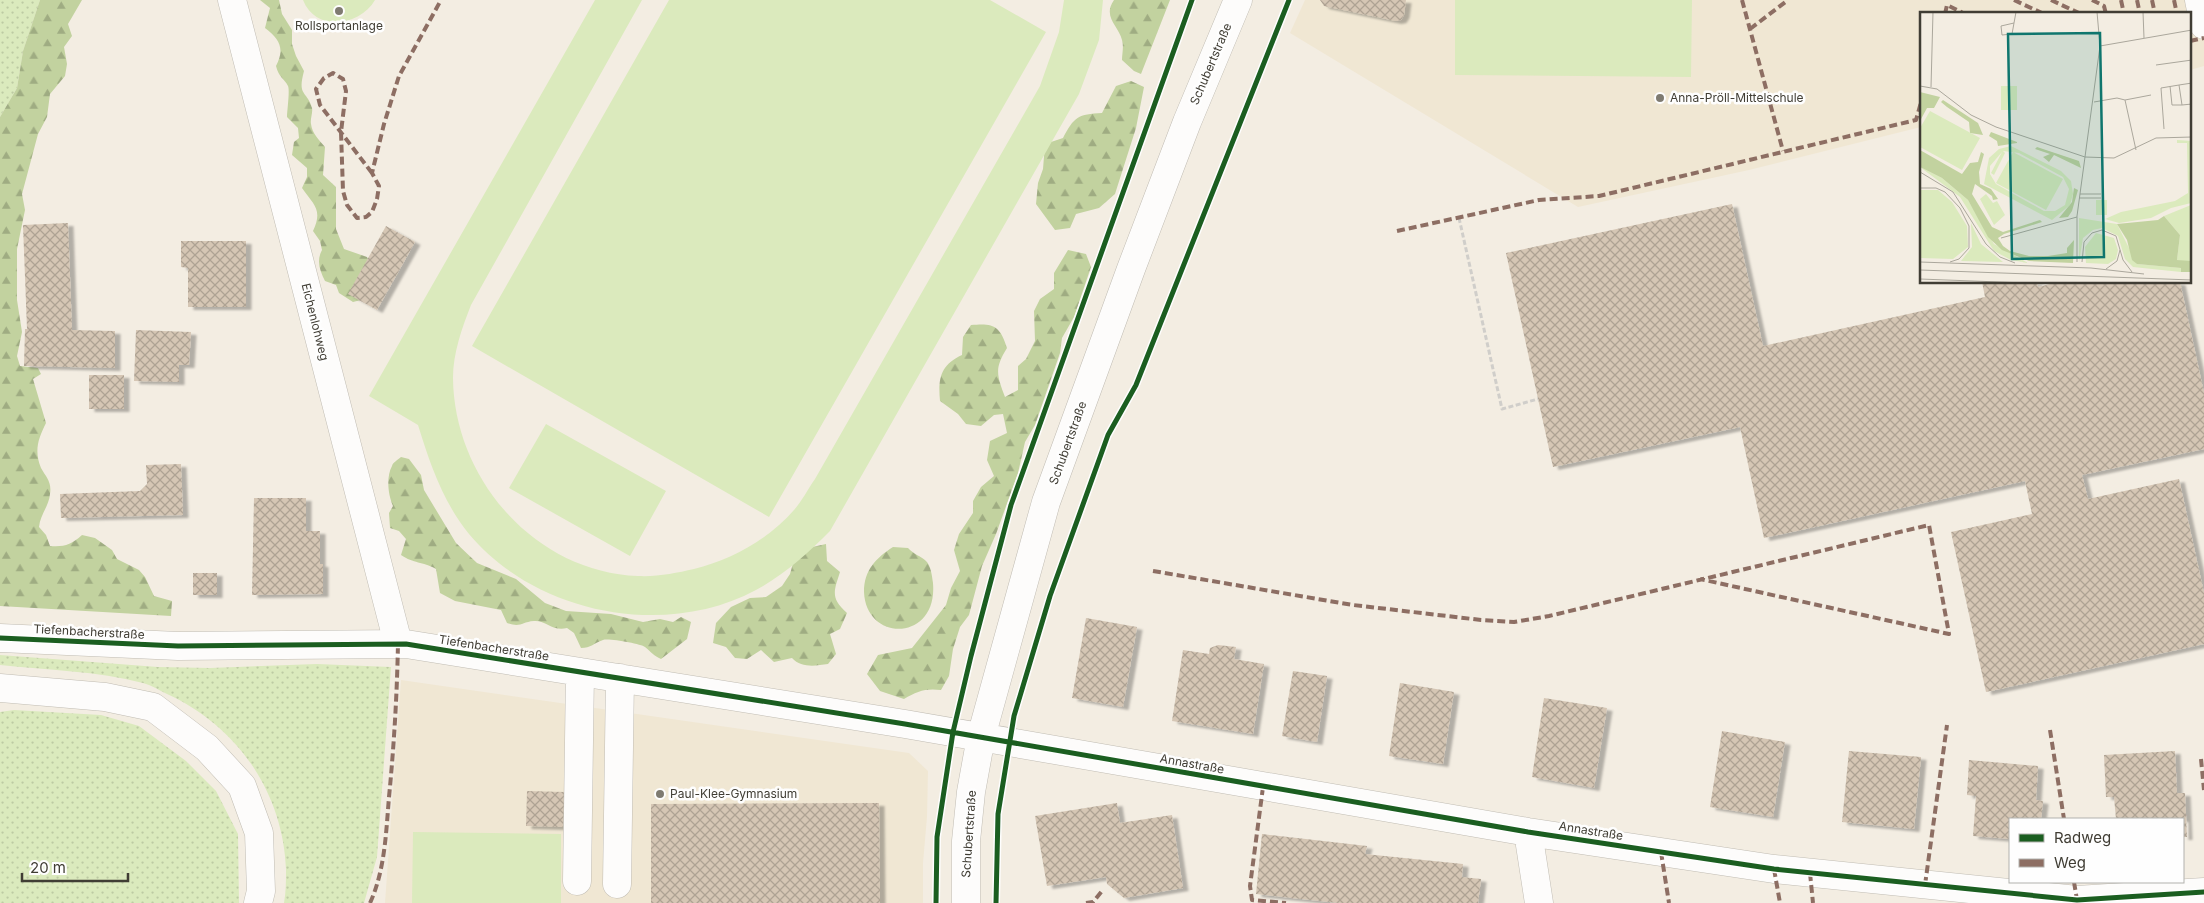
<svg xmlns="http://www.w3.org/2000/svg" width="2204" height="903" font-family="Inter,sans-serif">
  <defs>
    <pattern id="grass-dots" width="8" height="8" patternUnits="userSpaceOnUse" patternTransform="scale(1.25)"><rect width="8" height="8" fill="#dbeabd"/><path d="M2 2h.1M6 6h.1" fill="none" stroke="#bdcaa3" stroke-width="1.8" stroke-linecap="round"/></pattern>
    <pattern id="forest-firs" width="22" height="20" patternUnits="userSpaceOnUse" patternTransform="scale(1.25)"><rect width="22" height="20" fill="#c2d29f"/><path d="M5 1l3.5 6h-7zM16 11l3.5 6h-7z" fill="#9fac82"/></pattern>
    <pattern id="building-cross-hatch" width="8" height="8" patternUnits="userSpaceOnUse" patternTransform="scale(1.25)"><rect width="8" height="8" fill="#d5c6b4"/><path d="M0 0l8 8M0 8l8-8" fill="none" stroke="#aea293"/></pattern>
    <filter id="shadow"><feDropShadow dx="5.5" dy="3" stdDeviation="1" flood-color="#0004"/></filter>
  </defs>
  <rect width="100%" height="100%" fill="#f3ede2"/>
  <path fill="#f0e7d3" d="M 1305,0 L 2204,0 L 2204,66 L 2190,70 L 2190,14 L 1922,14 L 1921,127 L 1749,170 L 1578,207 L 1290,33 Z
    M 401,680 L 909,753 L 928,771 L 927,817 L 923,863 L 923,903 L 385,903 Z"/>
  <path fill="url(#grass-dots)" d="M 0,0 L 40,0 L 23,51 L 17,88 L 0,117 Z
    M 0,655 L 158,667 L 210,668 L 317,664 L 391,667 L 377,857 L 364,903 L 284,903 C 286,892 286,881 286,869 C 283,792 237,726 167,694 C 159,690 151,685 143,683 C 97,671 47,670 0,665 Z
    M 14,710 L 101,715 L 139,726 L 186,761 L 216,791 L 238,834 L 239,903 L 0,903 L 0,712 Z"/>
  <path fill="url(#forest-firs)" d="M 40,0 L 82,0 L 68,24 L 72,36 L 64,47 L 67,64 L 65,76 L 50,94 L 47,117 L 38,134 L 22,194 L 25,210 L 17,249 L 17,300 L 22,332 L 17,356 L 20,366 L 38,368 L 41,374 L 33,379 L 46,423 C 38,439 34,451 41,468 C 46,477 52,482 50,494 C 49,506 40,515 39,527 L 46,535 L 50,546 C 64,547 71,545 82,535 L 95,538 L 112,550 L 117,559 L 139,570 L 145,577 L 154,596 L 172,601 L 171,616 L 0,606 L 0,117 L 17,88 L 23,51 Z
    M 260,0 L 279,0 L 282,14 L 292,30 L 292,44 L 296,56 L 304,71 C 297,97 307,90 312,108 C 313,113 310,119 311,124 C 312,133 319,140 325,147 L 323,175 L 336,187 L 336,229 L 344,249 L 367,257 L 374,269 L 365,299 L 353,302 L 339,293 L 336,285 L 325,281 C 320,271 316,261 322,250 L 320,241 L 313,231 C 323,210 314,205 302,188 L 307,177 L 307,168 L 292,155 L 294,142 L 299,138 L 298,128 L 287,117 C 287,111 290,90 288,86 C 284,78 279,78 276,66 C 285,49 280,39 265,28 L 270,8 Z
    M 1114,0 L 1170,0 L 1141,74 L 1134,71 L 1122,60 C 1122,54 1124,46 1122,40 C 1119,26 1102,17 1114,0 Z
    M 1131,81 L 1144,87 L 1136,128 L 1115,194 L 1099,208 L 1076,214 L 1070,228 L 1055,230 L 1036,204 L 1038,183 L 1043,169 L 1045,144 L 1063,138 C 1074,117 1078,114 1102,113 L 1116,86 Z
    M 1068,250 L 1086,254 L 1091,267 L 1074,317 L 1062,338 L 1060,353 L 1035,425 L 1025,442 L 1018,473 L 996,534 L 982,566 L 969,615 L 960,627 L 953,649 L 949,676 L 941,690 C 926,688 917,691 904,699 L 880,691 L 867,674 L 878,655 L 912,648 L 946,605 L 951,588 L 960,571 L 954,550 L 959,534 L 973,513 L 973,501 L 981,487 L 994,476 L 987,460 L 990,441 L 1007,433 L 1003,414 L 994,415 L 981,426 L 966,424 L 958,414 L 940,401 C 938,379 940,365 962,355 L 963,337 L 971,325 C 993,323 1000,325 1007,348 C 994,369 997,375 1005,397 L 1018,390 L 1018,366 L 1026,359 L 1035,341 L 1034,311 L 1040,299 L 1054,289 L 1054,273 Z
    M 401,457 L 409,459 L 421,475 L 424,490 L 456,543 L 477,563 L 516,579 L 545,603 L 566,611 L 611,614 L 643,622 L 660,619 L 673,622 L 681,617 L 691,622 L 687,639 L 661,659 C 654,656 651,652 645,647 C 641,644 609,638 603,640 C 594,643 591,648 581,648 L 574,633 L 567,628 C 553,632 546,620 534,621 C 521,622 521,628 507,623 L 501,610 L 455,601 L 440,593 L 436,569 C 422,561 414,564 401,555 L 406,539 L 399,531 L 390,528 L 389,513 L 393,506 C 388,495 386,477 392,466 C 393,462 398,460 401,457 Z
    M 826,544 L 827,561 L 840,572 C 834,591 830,598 847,613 L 840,629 L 830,634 L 836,654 L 828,664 C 815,666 801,668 792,658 L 774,662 L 761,650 L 747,659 L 735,658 L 726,647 L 713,643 L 716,623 L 731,607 L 750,598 L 766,597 L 782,586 L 790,574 L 795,556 L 808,548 Z
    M 893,547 L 908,548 C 913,554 921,556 926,561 C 931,566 932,576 933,583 C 938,642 866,643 864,592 C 864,570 876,558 893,547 Z"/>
  <path fill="#dbeabd" d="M 303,0 L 375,0 C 360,26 316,33 303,0 Z
    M 595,0 L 642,0 L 471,305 C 462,328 453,353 453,378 C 454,479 535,572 638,576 C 657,577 676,573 694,569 C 731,560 769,539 794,510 C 802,501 808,489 815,479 L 1040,86 L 1059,32 L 1064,0 L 1103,0 L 1099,40 L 1079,94 L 830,531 C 808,553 784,575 756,590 C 665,639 536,614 469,534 C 443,502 430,464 418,425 L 369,396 Z
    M 669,0 L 990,0 L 1046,32 L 769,517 L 472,346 Z
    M 1455,0 L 1692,0 L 1691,77 L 1455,75 Z
    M 546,424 L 666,491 L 630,556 L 509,488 Z
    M 413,832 L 561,834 L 561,903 L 412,903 Z"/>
  <path fill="url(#building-cross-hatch)" filter="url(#shadow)" d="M 1320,0 L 1406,0 L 1404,15 L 1401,20 L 1396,21 L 1324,6 Z
    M 1732,204 L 1763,346 L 1985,297 L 1982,282 L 2037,282 L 2038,287 L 2058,282 L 2180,282 L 2204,393 L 2204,449 L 2082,475 L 2088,499 L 2179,479 L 2204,593 L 2204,644 L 1986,692 L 1951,532 L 2032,514 L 2025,481 L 1764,538 L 1740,427 L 1553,467 L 1506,253 Z
    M 68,223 L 72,330 L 115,331 L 115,368 L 24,366 L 25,329 L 27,329 L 23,225 Z
    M 386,226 L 415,242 L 377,310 L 348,294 Z
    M 181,241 L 246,241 L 246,307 L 188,307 L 188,268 L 181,267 Z
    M 136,330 L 191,332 L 189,365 L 179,365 L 179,382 L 134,381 Z
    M 89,375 L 124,375 L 124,409 L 89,409 Z
    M 181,464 L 183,515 L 61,518 L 60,494 L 140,491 L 147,484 L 146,465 Z
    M 254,498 L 306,498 L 306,531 L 320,531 L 320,564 L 323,564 L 323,594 L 252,595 Z
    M 193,573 L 217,573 L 217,595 L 193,595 Z
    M 1086,618 L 1137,627 L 1123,707 L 1072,698 Z
    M 1218,645 L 1236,647 L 1234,659 L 1264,664 L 1253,734 L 1172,721 L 1183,650 L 1209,654 L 1210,648 Z
    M 1293,671 L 1327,676 L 1317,742 L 1282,736 Z
    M 1400,683 L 1454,692 L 1443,764 L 1389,756 Z
    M 1544,698 L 1607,708 L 1594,788 L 1532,777 Z
    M 1722,731 L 1785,742 L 1773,817 L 1710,807 Z
    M 1849,751 L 1921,757 L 1914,829 L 1842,822 Z
    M 2175,751 L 2177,793 L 2185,793 L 2187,837 L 2183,837 L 2183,819 L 2116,819 L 2114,797 L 2106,797 L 2104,755 Z
    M 1969,760 L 2038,766 L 2036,800 L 2043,801 L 2041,819 L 2010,819 L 2010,839 L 1973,836 L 1976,796 L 1967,795 Z
    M 527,791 L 565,792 L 563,827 L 526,826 Z
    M 879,803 L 880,903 L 651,903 L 651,804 Z
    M 1117,803 L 1120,823 L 1172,815 L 1183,888 L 1124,898 L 1107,884 L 1106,877 L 1047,886 L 1035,816 Z
    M 1262,834 L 1367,846 L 1365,854 L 1463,864 L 1462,877 L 1481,879 L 1478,903 L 1339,903 L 1256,894 Z"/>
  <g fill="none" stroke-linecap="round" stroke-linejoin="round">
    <g stroke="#c0bcb3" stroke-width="29">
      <path id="minor" d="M 232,0 L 398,643
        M 2199,0 L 2204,25
        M 0,638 L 178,646 L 406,644 L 905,724 L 1528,832 L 1774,869 L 2077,900 L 2204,892
        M 0,688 L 105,697 L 153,707 L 207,748 L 242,786 L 259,833 L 261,891 L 258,903
        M 1528,832 L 1539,903
        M 577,881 L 580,672
        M 617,884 L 620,678
        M 966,903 L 966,841 L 971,792 L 981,737 L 1046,502 L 1131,269 L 1187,122 L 1238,0"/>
    </g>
    <path stroke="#d0ceca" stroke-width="3" stroke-dasharray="5 2.5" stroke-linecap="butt" d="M 1459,218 L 1502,409 L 1538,399"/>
    <use href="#minor" stroke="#fdfcfb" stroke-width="28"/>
    <path stroke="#8d6e63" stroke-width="4" stroke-dasharray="8 4" stroke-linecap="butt" d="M 1742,0 L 1783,151
      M 2014,0 L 2044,14
      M 2051,0 L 2081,14
      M 2092,0 L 2104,6 L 2106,14
      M 2121,0 L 2124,14
      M 2137,0 L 2140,14
      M 2152,0 L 2155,14
      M 2174,0 L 2177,14
      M 1945,14 L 1947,5 L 1965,14
      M 1750,29 L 1788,0
      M 2190,41 L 2204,38
      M 372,173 L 320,105 L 316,89 L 324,78 L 333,73 L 343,79 L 346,91 L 341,132 L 343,191 L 347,205 L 357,218 L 366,217 L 372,212 L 377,199 L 379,186 L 372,173 L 384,124 L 399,76 L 441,0
      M 1397,231 L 1539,200 L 1599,196 L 1916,120 L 1922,99
      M 1153,571 L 1353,605 L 1481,620 L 1514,622 L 1549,616 L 1929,525 L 1949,634 L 1700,579
      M 2050,730 L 2064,819
      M 2201,759 L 2204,790
      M 1263,787 L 1250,886 L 1252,900 L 1286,903
      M 1661,852 L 1669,903
      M 1774,869 L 1780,903
      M 1810,873 L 1813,903
      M 2074,882 L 2077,900
      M 1925,885 L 1947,725
      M 370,903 C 385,870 386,833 389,797 C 394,746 397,695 398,643
      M 1086,903 L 1093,902 L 1102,891"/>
    <g stroke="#fefefe" stroke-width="8">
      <path id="cycleway" d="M 0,638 L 178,646 L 406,644 L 905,724 L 1528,832 L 1774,869 L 2077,900 L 2204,892
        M 936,903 L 937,837 L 953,732 L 971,656 L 1011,505 L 1192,0
        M 996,903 L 998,814 L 1014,716 L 1050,596 L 1108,435 L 1136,385 L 1289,0"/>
    </g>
    <use href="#cycleway" stroke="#1b5e20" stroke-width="5"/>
  </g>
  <g fill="#7f7b71" stroke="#fefefe" stroke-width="2">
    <circle cx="339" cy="11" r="5"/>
    <circle cx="1660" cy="98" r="5"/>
    <circle cx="660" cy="794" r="5"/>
  </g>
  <g text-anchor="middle" stroke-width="5" stroke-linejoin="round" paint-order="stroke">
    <g font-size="12" fill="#403d34" stroke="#fefefe" text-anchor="start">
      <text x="339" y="30" text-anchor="middle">Rollsportanlage</text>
      <text x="1670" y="102">Anna-Pröll-Mittelschule</text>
      <text x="670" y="798">Paul-Klee-Gymnasium</text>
    </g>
    <g font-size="12" fill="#403d34" stroke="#fefefe">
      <text transform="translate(1211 64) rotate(-67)" y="4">Schubertstraße</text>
      <text transform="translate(315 322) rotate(76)" y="4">Eichenlohweg</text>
      <text transform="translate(1068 443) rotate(-70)" y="4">Schubertstraße</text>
      <text transform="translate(89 632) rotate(3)" y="4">Tiefenbacherstraße</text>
      <text transform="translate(494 648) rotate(9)" y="4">Tiefenbacherstraße</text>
      <text transform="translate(1192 764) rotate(10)" y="4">Annastraße</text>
      <text transform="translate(1591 831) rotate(9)" y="4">Annastraße</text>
      <text transform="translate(969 834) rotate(-86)" y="4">Schubertstraße</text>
    </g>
  </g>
  <g transform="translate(1920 12)">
    <rect width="271" height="271" fill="#f3ede2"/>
    <path d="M 257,128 L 272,129 L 271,191 L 251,196 L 231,206 L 199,211 L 185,207 L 201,200 L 255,189 L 268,181 L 267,131 L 257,131 ZM 0,155 L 22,166 L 48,188 L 74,232 L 108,251 L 91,248 L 74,239 L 40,185 ZM 0,178 L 18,178 L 32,190 L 47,214 L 48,235 L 33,247 L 0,246 ZM 271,193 L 271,249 L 261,249 L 257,248 L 260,223 L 244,204 ZM 159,206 L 197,212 L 217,252 L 261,256 L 261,260 L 213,255 L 205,247 L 198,224 L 182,216 L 173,218 L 163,226 L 159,250 ZM 51,211 L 61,232 L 83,250 L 41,249 L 52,235 ZM 176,221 L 194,226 L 198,238 L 196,247 L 188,252 L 166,251 L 165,235 Z" fill="#dbeabd"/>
    <path d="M 0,80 L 20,85 L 14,96 L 7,96 L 0,109 ZM 23,88 L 58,111 L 63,123 L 50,121 L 49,110 L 27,95 L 21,90 ZM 71,120 L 97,130 L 97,131 L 78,134 L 77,129 L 69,124 ZM 117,135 L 159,149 L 161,156 L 134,143 L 129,150 L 123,145 L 130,142 L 115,137 ZM 0,138 L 42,162 L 50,151 L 58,150 L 61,140 L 64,142 L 59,160 L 60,172 L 71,177 L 78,187 L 73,188 L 72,184 L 55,172 L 52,182 L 72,215 L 83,220 L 120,208 L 122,210 L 84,222 L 78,226 L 83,234 L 90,239 L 109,244 L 128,244 L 147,241 L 147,236 L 154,228 L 153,251 L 109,249 L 82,238 L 68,225 L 48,188 L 22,166 L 0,155 ZM 154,176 L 158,178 L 152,199 L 148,205 L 139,206 L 152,190 ZM 244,204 L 260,223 L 257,248 L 271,249 L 271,260 L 261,260 L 261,256 L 217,252 L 212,248 L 207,228 L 197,212 L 238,208 Z" fill="#c2d29f"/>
    <path d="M 81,74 L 97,74 L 97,98 L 81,98 ZM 10,99 L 60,126 L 42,158 L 0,135 L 0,116 ZM 91,134 L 141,159 L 151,169 L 153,182 L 150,193 L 132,208 L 64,172 L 69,146 L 79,137 ZM 83,139 L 99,141 L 143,165 L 149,177 L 145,193 L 135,199 L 124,199 L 76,172 L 70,162 L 70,154 L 82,140 L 71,161 L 74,163 L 85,141 ZM 93,140 L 143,167 L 126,198 L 76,171 ZM 66,182 L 73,191 L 77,189 L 85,203 L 74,213 L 60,187 ZM 176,188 L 187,188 L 187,203 L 176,203 Z" fill="#dbeabd" fill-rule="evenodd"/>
    <path fill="none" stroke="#aba79c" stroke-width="1" d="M 223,0 L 224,26M 94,11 L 81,14 L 82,23 L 92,22 L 96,0M 180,34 L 272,18M 236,53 L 272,48M 272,71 L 259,73 L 262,93 L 272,92M 0,74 L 17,77 L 51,103 L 76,115 L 165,145 L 194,146 L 236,126 L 272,125M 250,74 L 252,93 L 262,93M 11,75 L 13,0M 205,88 L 231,83M 174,90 L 197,86 L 205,88 L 216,138M 244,117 L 241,76 L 259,73M 0,160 L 33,180 L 66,232 L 80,245 L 95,251M 0,176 L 16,176 L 25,180 L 40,196 L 49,214 L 49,236 L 39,247 L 30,250M 160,182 L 181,182M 159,186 L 181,186M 81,226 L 157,205M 0,250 L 171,256 L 224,262M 157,250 L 157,204 L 180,34 L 177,0M 162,250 L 164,230 L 172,221 L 182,218 L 196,224 L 203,248 L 212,260M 186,257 L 197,249 L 200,238M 0,258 L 272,268M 0,267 L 106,271"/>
    <path fill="#0f766e" fill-opacity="0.15" stroke="#0f766e" stroke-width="2.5" d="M 180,21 L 184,245 L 92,247 L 88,22 Z"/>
    <rect width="271" height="271" fill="none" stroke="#403d34" stroke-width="2.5"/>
  </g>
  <rect x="2009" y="818" width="175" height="65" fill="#fefefe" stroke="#b2b1ad"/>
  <rect x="2019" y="834" width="25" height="8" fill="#1b5e20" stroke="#b2b1ad"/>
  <text x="2054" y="843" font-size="15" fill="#403d34">Radweg</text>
  <rect x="2019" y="859" width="25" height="8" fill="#8d6e63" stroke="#b2b1ad"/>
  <text x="2054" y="868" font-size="15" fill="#403d34">Weg</text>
  <path d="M22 873v8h106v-8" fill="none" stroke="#403d34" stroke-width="2.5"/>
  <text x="30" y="873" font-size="15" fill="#403d34" stroke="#fefefe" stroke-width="4" paint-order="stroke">20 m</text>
</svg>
